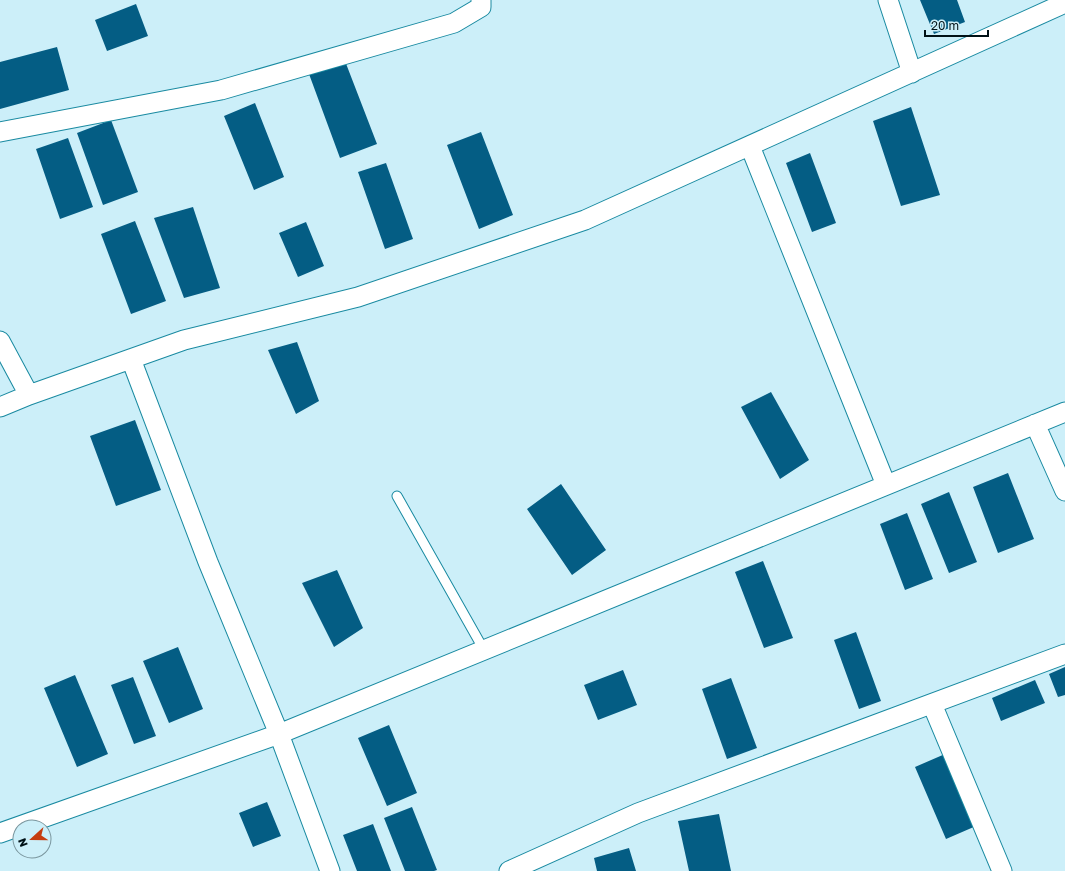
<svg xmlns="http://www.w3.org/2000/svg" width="1065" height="871" font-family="'Golos Text',sans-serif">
  <rect width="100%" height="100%" fill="#cceff9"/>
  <path fill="#045d84" d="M 920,0 L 957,0 L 965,22 L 934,34 Z
    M 136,4 L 148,36 L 107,51 L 95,20 Z
    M 57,47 L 69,90 L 0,109 L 0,62 Z
    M 345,61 L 377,144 L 340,158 L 309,74 Z
    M 255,103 L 284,177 L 254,190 L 224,116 Z
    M 911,107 L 940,195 L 901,206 L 873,121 Z
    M 111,120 L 138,192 L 103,205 L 77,133 Z
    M 481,132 L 513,215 L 479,229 L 447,145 Z
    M 68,138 L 93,207 L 60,219 L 36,149 Z
    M 810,153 L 836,223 L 812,232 L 786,163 Z
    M 386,163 L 413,239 L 385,249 L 358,172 Z
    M 193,207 L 220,288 L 184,298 L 154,218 Z
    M 135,221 L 166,301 L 131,314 L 101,234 Z
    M 306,222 L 324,266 L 298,277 L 279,233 Z
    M 297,342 L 319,401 L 296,414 L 268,350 Z
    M 771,392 L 809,460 L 780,479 L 741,407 Z
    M 135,420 L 161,490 L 116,506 L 90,436 Z
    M 1008,473 L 1034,539 L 998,553 L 973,487 Z
    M 561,484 L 606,550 L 572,575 L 527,509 Z
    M 949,492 L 977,562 L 949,573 L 921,504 Z
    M 907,513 L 933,579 L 905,590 L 880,524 Z
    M 763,561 L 793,638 L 764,648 L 735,572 Z
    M 337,570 L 363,628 L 334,647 L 302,583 Z
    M 856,632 L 881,701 L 859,709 L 834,640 Z
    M 178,647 L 203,709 L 169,723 L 143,661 Z
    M 1065,667 L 1065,695 L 1058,697 L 1049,674 Z
    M 623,670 L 637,705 L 598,720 L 584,685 Z
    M 75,675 L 108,754 L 77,767 L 44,688 Z
    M 133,677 L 156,736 L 134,744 L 111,685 Z
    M 731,678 L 757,748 L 727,759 L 702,689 Z
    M 1035,680 L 1045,703 L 1001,721 L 992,698 Z
    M 389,725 L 417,793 L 387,806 L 358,738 Z
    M 945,754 L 976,826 L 946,839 L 915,767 Z
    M 267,802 L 281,836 L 253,847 L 239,813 Z
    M 412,807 L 437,870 L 434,871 L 405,871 L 384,818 Z
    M 719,814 L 731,871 L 689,871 L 678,821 Z
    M 373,824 L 391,871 L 357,871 L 343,835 Z
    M 629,848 L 636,871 L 597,871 L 594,858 Z"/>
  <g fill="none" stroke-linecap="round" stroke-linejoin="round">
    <g stroke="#198aa1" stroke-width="11">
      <path id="service" d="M 397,496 L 484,650"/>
    </g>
    <g stroke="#198aa1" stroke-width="21">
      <path id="minor" d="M 888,0 L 912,73
        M 0,132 L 221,90 L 454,23 L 481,7 L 481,0
        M 750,146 L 886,485
        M 0,341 L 29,395
        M 131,359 L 208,562 L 279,734 L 330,871
        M 0,407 L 29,395 L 184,340 L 358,297 L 585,220 L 1065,3
        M 1035,424 L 1065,491
        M 932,704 L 1002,871
        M 0,833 L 279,734 L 1065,412
        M 509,871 L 638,813 L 1065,654"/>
    </g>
    <use href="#service" stroke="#fff" stroke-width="9"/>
    <use href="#minor" stroke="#fff" stroke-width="19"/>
  </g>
  <g transform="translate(32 839) rotate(249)"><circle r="19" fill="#cceff9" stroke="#7a969e"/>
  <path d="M0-3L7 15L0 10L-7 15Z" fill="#c53d10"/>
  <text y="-6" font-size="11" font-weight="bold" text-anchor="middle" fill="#001116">N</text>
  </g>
  <path d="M925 30v6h63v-6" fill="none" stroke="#001116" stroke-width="2"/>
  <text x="931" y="30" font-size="12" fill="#001116" stroke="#cceff9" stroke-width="3" paint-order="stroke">20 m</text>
</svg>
